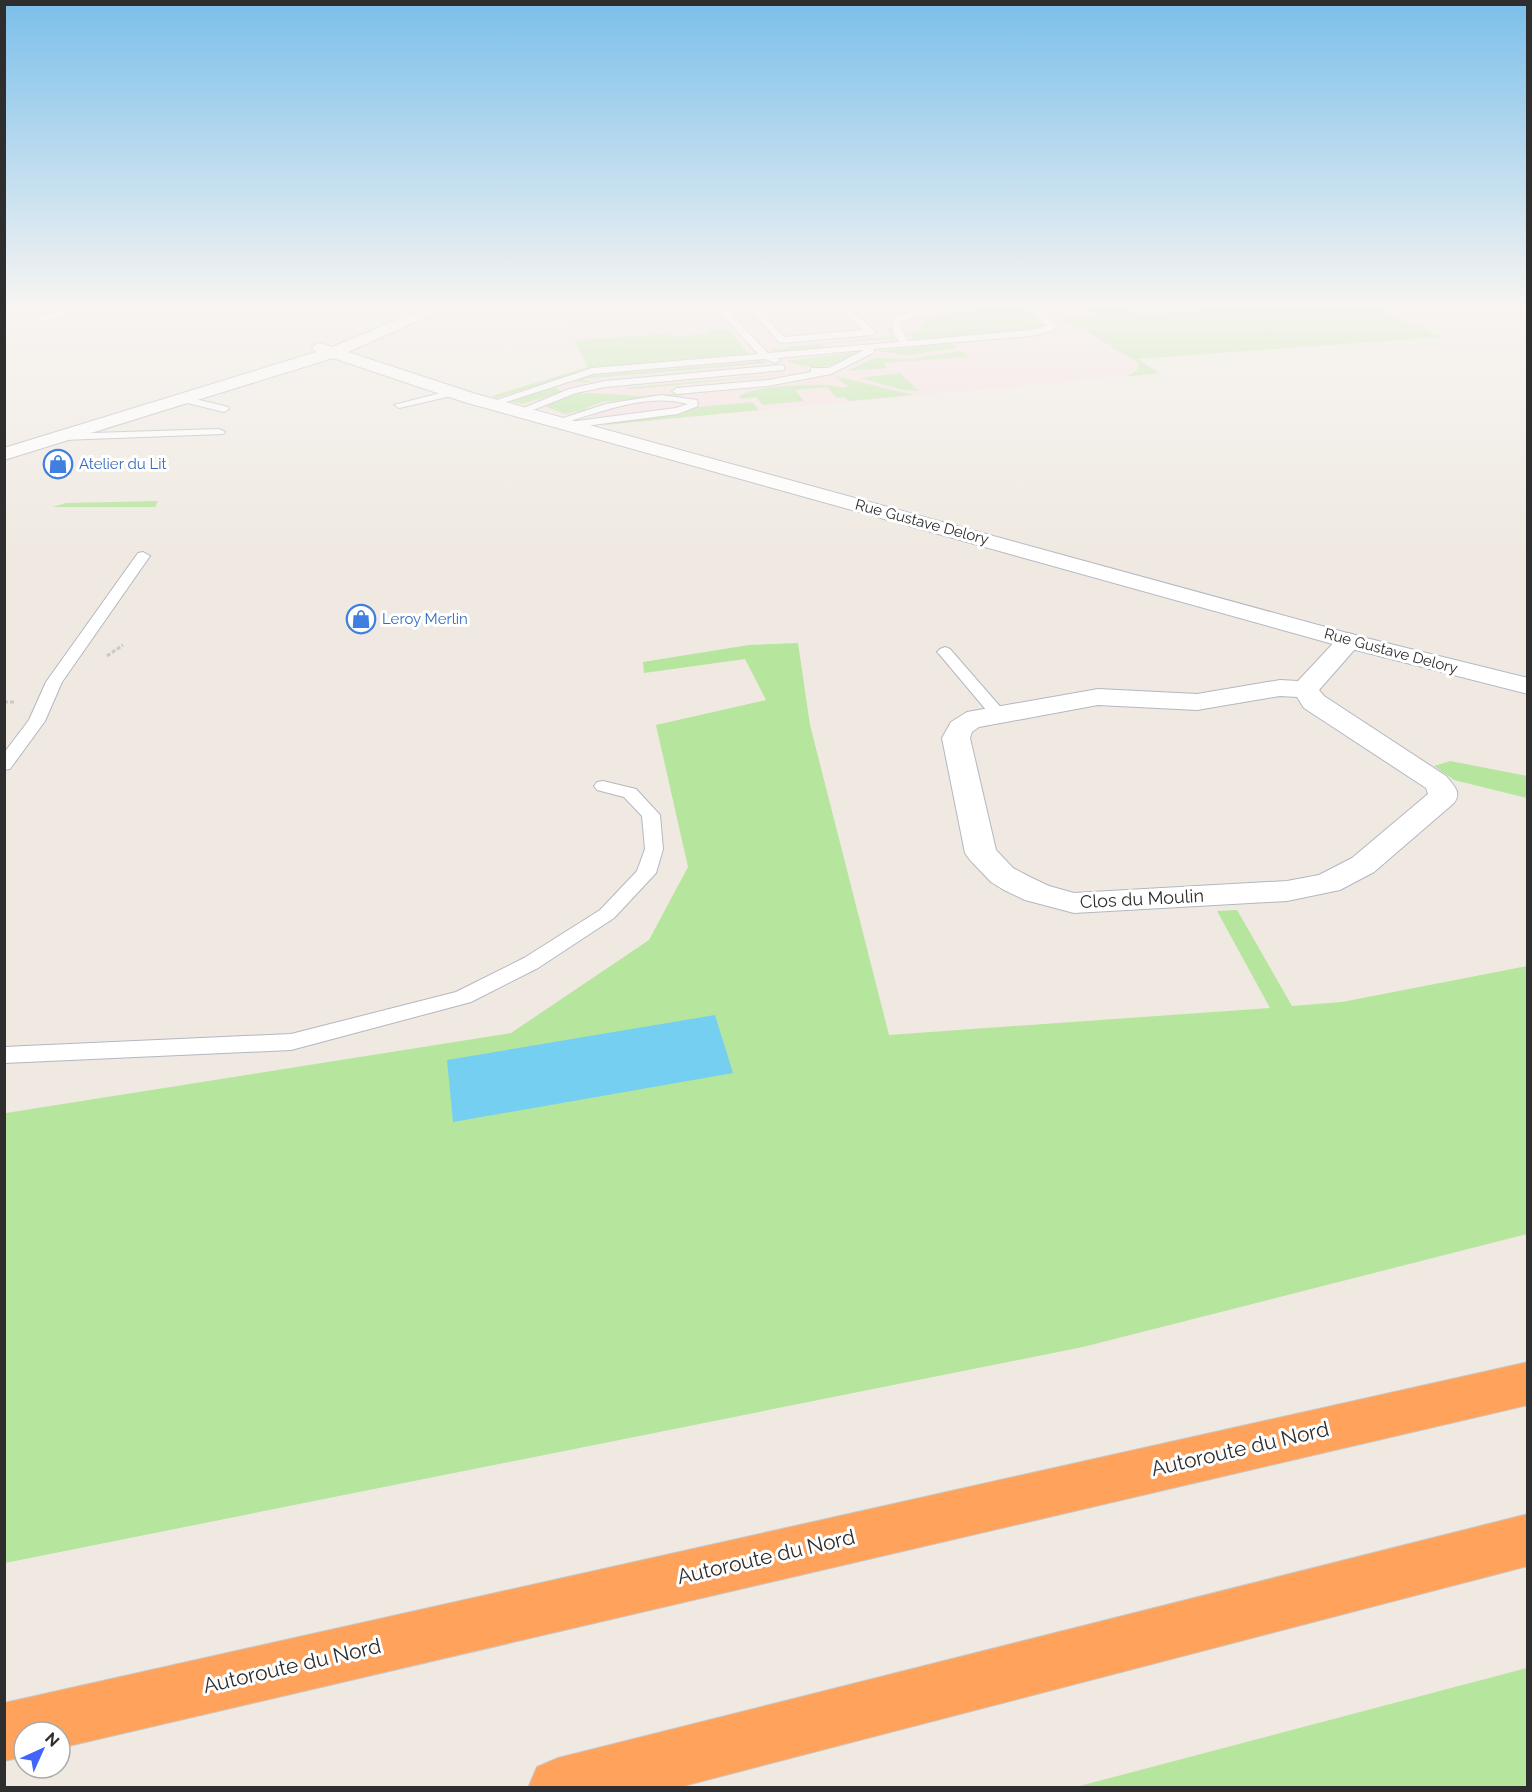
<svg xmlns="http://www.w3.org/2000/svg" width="1532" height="1792" font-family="Raleway,sans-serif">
  <rect width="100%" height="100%" fill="#efe9e1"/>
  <path fill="#f5dfe0" d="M 569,306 L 1124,306 L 1139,315 L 1075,320 L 1159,373 L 600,425 L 492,396 L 588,367 L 558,312 Z"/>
  <path fill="#b6e59e" d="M 1092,306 L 1124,306 L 1139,315 L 1209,309 L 1205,306 L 1374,306 L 1442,337 L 1138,359 L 1159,373 L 1126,377 L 1139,369 L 1138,363 L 1082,328 L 1058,320 L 1097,317 L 1084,308 Z
    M 1025,307 L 1040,320 L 1017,324 L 1043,323 L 1045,327 L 918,341 L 907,335 L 908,332 L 920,331 L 920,326 L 927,319 L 950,314 L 952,311 Z
    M 885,328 L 892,328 L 895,341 L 894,343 L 889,339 L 822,344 L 825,348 L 776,353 L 771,349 L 893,336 Z
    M 728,329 L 749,355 L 593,369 L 496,398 L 492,396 L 588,367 L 574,340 L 668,334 L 671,337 L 710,334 L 708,330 Z
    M 949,343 L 957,348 L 906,355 L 876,351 Z
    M 961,351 L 968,357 L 884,363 L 887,368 L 847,371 L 874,358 L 910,359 Z
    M 855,352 C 835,370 811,370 786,361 Z
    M 752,358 L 768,363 L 582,379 L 594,383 L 569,381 L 586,376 L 755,362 Z
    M 900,373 L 919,391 L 904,390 L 860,378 Z
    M 785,374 L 788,374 L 635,389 L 622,388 Z
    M 835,376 L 913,395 L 849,401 L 845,397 L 837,398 L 827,387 L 795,390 L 804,401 L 763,405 L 756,397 L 741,399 L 739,396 C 757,386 799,385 820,385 C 831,384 838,389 849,387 Z
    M 557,388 L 562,392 L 522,404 L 508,401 L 545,389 Z
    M 592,393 L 639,396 L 683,393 L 685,395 L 602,402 L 586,408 L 588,410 L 565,414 L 547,407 L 547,404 L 570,394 Z
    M 752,402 L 759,410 L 606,425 L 602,423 L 683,414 L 690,408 Z
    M 158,501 L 155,507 L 52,507 L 66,503 Z
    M 798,643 L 810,725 L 889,1035 L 1270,1008 L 1217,911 L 1237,910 L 1292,1006 L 1342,1002 L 1527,966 L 1527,1234 L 1083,1347 L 5,1563 L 6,1113 L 511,1033 L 649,940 L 688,867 L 656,725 L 766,700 L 745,659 L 644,673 L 643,662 L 749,645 Z
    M 1450,761 L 1527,776 L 1527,798 L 1454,780 L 1434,766 Z
    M 1527,1668 L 1527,1787 L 1076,1787 Z"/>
  <path fill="#75cff0" d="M 715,1015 L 733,1073 L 453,1122 L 447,1060 Z"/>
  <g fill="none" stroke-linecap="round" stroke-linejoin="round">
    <g stroke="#b4b7c1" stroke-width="2">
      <path id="lane" d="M 70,306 L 81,306 C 71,315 44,326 31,318 L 61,312 Z
        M 714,306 L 723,306 L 768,353 L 899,342 L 893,333 L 892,320 C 918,304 947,306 976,306 C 956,317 927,306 900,323 L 903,333 L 908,341 L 1031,330 L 1047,326 L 1023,306 L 1033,306 L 1057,326 L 1052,331 L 1031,336 L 874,349 L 873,353 L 831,374 L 768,386 L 677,394 L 672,391 L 677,388 L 768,380 L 811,372 L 811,368 L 829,368 L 864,350 L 778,358 L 780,360 L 775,363 L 765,359 L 593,374 L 494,406 L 490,407 L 485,404 L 592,368 L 758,354 Z
        M 747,306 L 756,306 L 784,337 L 863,330 L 838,306 L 848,306 L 876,332 L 871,335 L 782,343 L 779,342 Z
        M 780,365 L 784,366 L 784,370 L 605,387 L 576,393 L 523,414 L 515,414 L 514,412 L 569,389 L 605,381 Z
        M 452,390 L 457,393 L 456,395 L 399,408 L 394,405 Z
        M 179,395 L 228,407 L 229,409 L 224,412 L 175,400 L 175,396 Z
        M 661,395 L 697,400 L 698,406 L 678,414 L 569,428 L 564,425 L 569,422 L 676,408 L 688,404 C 644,392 598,414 556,425 L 551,422 L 606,404 Z
        M 219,429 L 225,432 L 223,434 L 62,440 L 56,437 L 62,434 Z
        M 143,552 L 150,556 L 62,682 L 45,721 L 10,769 L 4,770 L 4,753 L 29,720 L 46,682 L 138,553 Z
        M 945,647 L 950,649 L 1004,711 L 1006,714 L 1004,717 L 992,717 L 940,655 L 937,652 L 940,649 Z
        M 603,781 L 636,789 L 660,815 L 663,849 L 656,873 L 614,918 L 538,968 L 471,1002 L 291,1050 L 4,1063 L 4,1047 L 291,1034 L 456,992 L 524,958 L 600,910 L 637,871 L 645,849 L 642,816 L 624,797 L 597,790 L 594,786 L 597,782 Z"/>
    </g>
    <g stroke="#b4b7c1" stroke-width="2">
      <path id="street" d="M 1349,633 L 1358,636 L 1362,641 L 1319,690 L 1324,696 L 1446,776 C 1454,786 1462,792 1454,803 L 1374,872 L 1340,890 L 1287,901 L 1074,913 L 1025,900 L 1004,890 L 991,882 L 970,860 L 965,853 L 942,738 L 951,722 L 967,712 L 1098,689 L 1197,694 L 1280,680 L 1298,681 L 1340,636 ZM 1280,696 L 1297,697 L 1304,708 L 1426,788 L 1428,794 L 1352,858 L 1319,875 L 1287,881 L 1074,893 L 1049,886 L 1028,876 L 1013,868 L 996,850 L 970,738 L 972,732 L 979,727 L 1098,705 L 1197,710 Z"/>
    </g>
    <g stroke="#b4b7c1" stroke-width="2">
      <path id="secondary" d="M 430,306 L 451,306 L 348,352 L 476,394 L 1358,636 L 1528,678 L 1528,694 L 1340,646 L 464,402 L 333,358 L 4,460 L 4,448 L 316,352 L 312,348 L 314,345 L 320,343 L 332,347 Z"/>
    </g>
    <g stroke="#c9c9c9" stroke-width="2">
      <path id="highway" d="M 1528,1362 L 1528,1405 L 60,1748 L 60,1732 L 24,1732 L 24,1757 L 4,1761 L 4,1703 Z
        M 1528,1514 L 1528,1566 L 676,1788 L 528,1788 L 537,1767 L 558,1758 Z"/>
    </g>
    <path stroke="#c9c9c9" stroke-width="3" stroke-dasharray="4 2" stroke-linecap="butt" d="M 107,656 L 123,645
      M 4,702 L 16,702"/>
    <use href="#lane" fill="#fff" fill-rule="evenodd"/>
    <use href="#street" fill="#fff" fill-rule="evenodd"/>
    <use href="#secondary" fill="#fff" fill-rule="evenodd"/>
    <use href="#highway" fill="#ffa35c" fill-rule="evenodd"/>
  </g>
  <linearGradient id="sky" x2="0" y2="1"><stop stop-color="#7abfeb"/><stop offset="0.55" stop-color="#f8f5f2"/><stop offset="1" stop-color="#f8f5f2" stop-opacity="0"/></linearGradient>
  <rect width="1532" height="557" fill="url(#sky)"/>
  <defs>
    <g id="shop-ring" transform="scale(1.5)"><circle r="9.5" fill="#fff" stroke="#3f7fe0" stroke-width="1.5"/><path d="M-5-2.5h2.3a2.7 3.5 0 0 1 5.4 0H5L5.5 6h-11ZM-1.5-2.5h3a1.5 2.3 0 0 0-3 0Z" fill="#3f7fe0"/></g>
  </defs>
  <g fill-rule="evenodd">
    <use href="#shop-ring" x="58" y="464"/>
    <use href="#shop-ring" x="361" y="619"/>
  </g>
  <g text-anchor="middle" stroke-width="6" stroke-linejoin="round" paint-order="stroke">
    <g font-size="15" fill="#366cbe" stroke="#fff" text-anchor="start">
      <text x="79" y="469">Atelier du Lit</text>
      <text x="382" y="624">Leroy Merlin</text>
    </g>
    <g font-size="15" fill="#2e2e2e" stroke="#fff">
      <text transform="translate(922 522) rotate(15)" y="5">Rue Gustave Delory</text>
      <text transform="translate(1391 651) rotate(15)" y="5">Rue Gustave Delory</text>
    </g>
    <g font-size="18" fill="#2e2e2e" stroke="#fff">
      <text transform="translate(1142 899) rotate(-3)" y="6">Clos du Moulin</text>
    </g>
    <g font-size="21" fill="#2e2e2e" stroke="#fff">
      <text transform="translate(1240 1449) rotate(-13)" y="7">Autoroute du Nord</text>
      <text transform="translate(766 1557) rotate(-13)" y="7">Autoroute du Nord</text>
      <text transform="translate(292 1666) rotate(-13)" y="7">Autoroute du Nord</text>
    </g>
  </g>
  <rect width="1532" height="1792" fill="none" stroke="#2e2e2e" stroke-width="12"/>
  <g transform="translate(42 1750) rotate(45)"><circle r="28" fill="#ffffff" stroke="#ababab" stroke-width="1.5"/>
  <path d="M0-4.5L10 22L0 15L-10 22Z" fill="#4264fb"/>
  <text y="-9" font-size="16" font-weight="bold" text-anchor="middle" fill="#2e2e2e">N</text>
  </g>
</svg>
